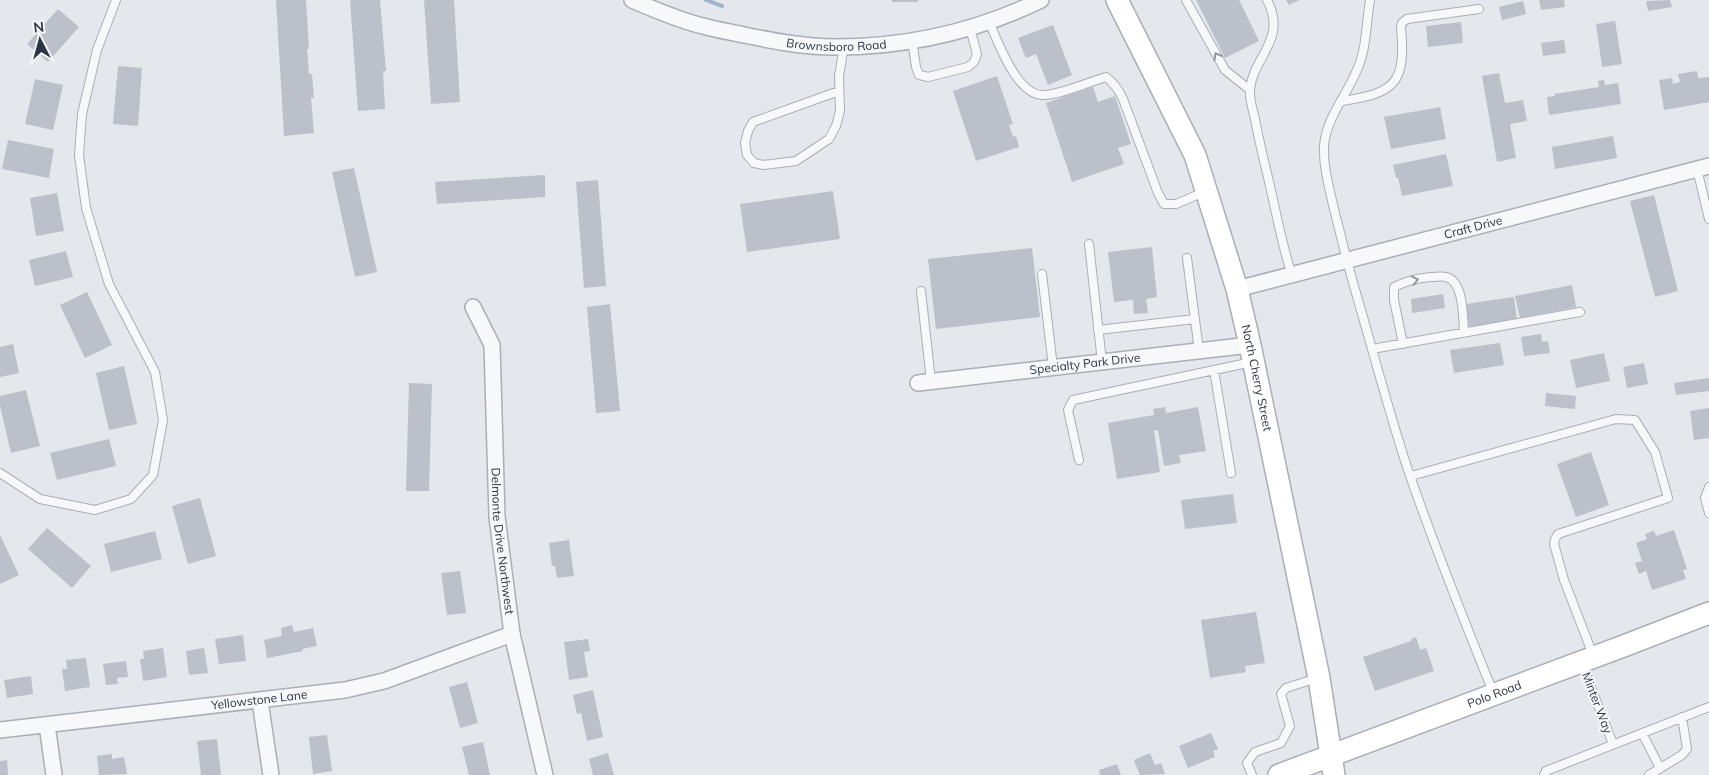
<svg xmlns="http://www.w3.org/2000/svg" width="1709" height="775" font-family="Mulish,sans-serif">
  <rect width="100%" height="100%" fill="#e4e7ec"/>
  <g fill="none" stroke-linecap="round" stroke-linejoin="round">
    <path stroke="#9fb4cc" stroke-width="4" d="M 706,0 L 722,6"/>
  </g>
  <path fill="#bbc0ca" d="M 276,0 L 306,0 L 309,49 L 307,49 L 309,74 L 312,74 L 314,98 L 311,98 L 314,133 L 284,136 Z
    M 350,0 L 380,0 L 386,71 L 383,71 L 385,109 L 358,111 Z
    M 424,0 L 454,0 L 460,102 L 431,104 Z
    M 892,0 L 918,0 L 918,2 L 892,2 Z
    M 1196,0 L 1239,0 L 1259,41 L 1225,58 Z
    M 1286,0 L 1299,0 L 1289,5 Z
    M 1539,0 L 1564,0 L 1565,7 L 1541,10 Z
    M 1670,0 L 1672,7 L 1648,11 L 1646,1 Z
    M 1523,1 L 1526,14 L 1502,20 L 1499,7 Z
    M 58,9 L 79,27 L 48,62 L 27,44 Z
    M 1615,21 L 1622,64 L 1602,67 L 1596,24 Z
    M 1461,22 L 1463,43 L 1428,47 L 1426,26 Z
    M 1053,25 L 1072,75 L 1048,85 L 1036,54 L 1026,58 L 1018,38 Z
    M 1564,40 L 1566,53 L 1543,56 L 1541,43 Z
    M 118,66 L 142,68 L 138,126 L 113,124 Z
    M 1697,71 L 1698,78 L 1709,77 L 1709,102 L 1664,110 L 1659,80 L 1672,78 L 1673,84 L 1680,82 L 1678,74 Z
    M 1499,73 L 1505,103 L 1523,100 L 1527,121 L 1510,124 L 1516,158 L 1497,162 L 1482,76 Z
    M 997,76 L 1013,124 L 1009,125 L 1013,137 L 1016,136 L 1019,147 L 976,161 L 953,91 Z
    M 35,79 L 63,85 L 53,130 L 25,124 Z
    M 1604,80 L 1605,85 L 1618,83 L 1621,104 L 1549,115 L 1547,97 L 1555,96 L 1554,94 L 1599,87 L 1598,81 Z
    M 1093,87 L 1098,102 L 1115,96 L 1131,144 L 1118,148 L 1124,164 L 1072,182 L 1046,103 Z
    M 1440,107 L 1446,139 L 1391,149 L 1384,117 Z
    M 1613,136 L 1617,158 L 1555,169 L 1552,147 Z
    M 8,140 L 54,149 L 49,178 L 2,169 Z
    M 1446,154 L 1453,186 L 1402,196 L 1398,178 L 1396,178 L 1393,165 Z
    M 354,168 L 377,272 L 355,277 L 332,172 Z
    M 545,175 L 545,197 L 437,204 L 435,182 Z
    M 598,180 L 606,286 L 584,288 L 576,182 Z
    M 833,191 L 840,239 L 747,252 L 740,204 Z
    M 57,193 L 64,231 L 36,236 L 30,198 Z
    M 1654,195 L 1678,291 L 1655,297 L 1630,201 Z
    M 1152,247 L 1157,297 L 1146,299 L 1148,313 L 1134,314 L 1133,300 L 1114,302 L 1108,252 Z
    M 1032,248 L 1040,317 L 936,329 L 928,259 Z
    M 66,251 L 73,277 L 35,286 L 29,260 Z
    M 1572,285 L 1576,307 L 1520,318 L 1515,296 Z
    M 87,292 L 112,345 L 85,358 L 60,305 Z
    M 1443,294 L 1445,308 L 1412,313 L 1411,299 Z
    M 1514,297 L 1517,320 L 1469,327 L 1466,304 Z
    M 610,304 L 620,411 L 596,413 L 587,307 Z
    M 1541,334 L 1542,342 L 1548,341 L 1550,353 L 1524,356 L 1521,337 Z
    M 1500,343 L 1504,365 L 1454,373 L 1450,350 Z
    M 13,344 L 19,373 L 0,377 L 0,347 Z
    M 1604,353 L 1610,381 L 1576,388 L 1570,360 Z
    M 1644,363 L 1648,384 L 1627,388 L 1623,367 Z
    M 124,366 L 137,424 L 109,430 L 96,373 Z
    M 1709,378 L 1709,391 L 1676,395 L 1674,383 Z
    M 409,383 L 432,384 L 429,491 L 406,491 Z
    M 26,390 L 40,446 L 11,453 L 0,406 L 0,396 Z
    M 1546,393 L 1576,396 L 1575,409 L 1545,406 Z
    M 1165,407 L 1166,413 L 1198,407 L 1206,451 L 1179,455 L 1181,463 L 1164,466 L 1158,430 L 1154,431 L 1160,472 L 1117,479 L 1108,423 L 1154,415 L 1153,409 Z
    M 1709,408 L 1709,438 L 1694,440 L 1690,411 Z
    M 109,439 L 116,466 L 57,480 L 50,453 Z
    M 1591,452 L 1609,505 L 1576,517 L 1557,464 Z
    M 1233,494 L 1237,523 L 1185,529 L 1181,500 Z
    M 200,498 L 216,556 L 188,564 L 172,506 Z
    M 47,528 L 91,566 L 72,588 L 28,549 Z
    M 1674,530 L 1687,569 L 1683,570 L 1686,579 L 1652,590 L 1646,571 L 1639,574 L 1635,563 L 1642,561 L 1636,543 L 1647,539 L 1645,534 L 1654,531 L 1656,536 Z
    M 155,531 L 162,559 L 111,572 L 104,544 Z
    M 0,535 L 19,575 L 0,584 Z
    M 569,540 L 574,576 L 557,578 L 555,566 L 552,566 L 549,543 Z
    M 460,571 L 466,613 L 447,615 L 441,573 Z
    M 1256,612 L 1265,663 L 1245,666 L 1246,672 L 1210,678 L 1201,620 Z
    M 292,625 L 294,632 L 313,628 L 317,646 L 302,649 L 303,651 L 267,658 L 264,640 L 282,636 L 281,628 Z
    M 243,635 L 246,661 L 219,664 L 215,639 Z
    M 1416,637 L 1420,650 L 1426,648 L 1434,671 L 1375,691 L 1363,657 L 1411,641 L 1411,639 Z
    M 588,639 L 590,651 L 584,652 L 588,677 L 569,680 L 564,642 Z
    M 163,648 L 167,677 L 143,681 L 140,659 L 144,659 L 143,651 Z
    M 204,648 L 208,673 L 189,675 L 186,651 Z
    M 86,658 L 90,687 L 65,691 L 62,669 L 67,669 L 66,660 Z
    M 126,661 L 128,677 L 117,678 L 118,684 L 106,685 L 103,664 Z
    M 31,676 L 33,694 L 7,698 L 4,680 Z
    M 467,682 L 478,723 L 460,728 L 449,687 Z
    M 593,690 L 603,737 L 587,741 L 581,713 L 577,714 L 573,695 Z
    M 1211,733 L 1218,749 L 1213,751 L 1215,757 L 1188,768 L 1179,746 Z
    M 327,735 L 332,771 L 313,774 L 309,737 Z
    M 217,739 L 221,775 L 201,775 L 197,741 Z
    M 483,742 L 490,775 L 469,775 L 462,747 Z
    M 608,753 L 614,775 L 593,775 L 589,759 Z
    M 1150,753 L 1155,765 L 1161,763 L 1165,774 L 1140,775 L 1134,760 Z
    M 112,754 L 112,759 L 124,757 L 127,774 L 99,775 L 97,756 Z
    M 7,760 L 8,775 L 0,775 L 0,761 Z
    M 1117,764 L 1121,775 L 1100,775 L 1099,770 Z"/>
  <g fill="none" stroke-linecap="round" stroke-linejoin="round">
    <g stroke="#a9aeb7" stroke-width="10">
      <path id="service" d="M 1186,0 L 1225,70 L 1250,90
        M 1267,0 C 1288,39 1253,57 1250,89 C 1249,99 1253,110 1255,119 C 1259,142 1265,164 1270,186 C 1277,216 1282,246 1292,275
        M 1370,0 C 1366,23 1367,48 1357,70 C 1347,95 1326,118 1324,146 C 1323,168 1330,191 1335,213 C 1342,240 1348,266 1356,293 C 1373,351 1388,409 1407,467 C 1433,543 1463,618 1493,692
        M 989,22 C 998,41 1016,94 1042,95 C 1058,96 1089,82 1106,77 C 1114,83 1119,90 1123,99 L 1158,193 L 1164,204 L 1176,204 L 1204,192
        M 912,40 L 916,67 L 919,75 L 928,77 L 968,67 L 974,62 L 977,54 L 970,28
        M 839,91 L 753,122 L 748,131 L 745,143 L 747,155 L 754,163 L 764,165 L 796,161 L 829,139 L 836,126 L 840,111 L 839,76 L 844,46
        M 1342,101 C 1396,93 1406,83 1401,27 L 1402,23 L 1407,19 L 1479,9
        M 1697,169 L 1709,219
        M 1089,244 L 1102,362
        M 1187,258 L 1199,351
        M 1042,274 L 1053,367
        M 921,291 L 931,381
        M 1098,330 L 1195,319
        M 1403,344 L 1394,300 L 1394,287 C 1406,281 1417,278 1431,277 C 1436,277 1441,276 1446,277 C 1464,281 1463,318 1464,332
        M 1372,349 L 1580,312
        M 1214,370 L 1231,473
        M 1079,460 L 1068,410 L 1073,400 L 1252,362
        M 0,473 L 40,499 L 95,510 L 131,499 L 153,475 L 163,420 L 155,372 L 109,284 L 86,208 L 79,155 L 82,114 L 97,50 L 116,0
        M 1411,476 L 1616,419 L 1635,420 L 1655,452 L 1668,498 L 1558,534 L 1555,539 L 1554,544 L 1564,580 L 1593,655
        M 1709,487 L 1705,498 L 1709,513
        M 1582,664 L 1613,744
        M 1642,733 L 1660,768
        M 1252,775 L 1247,763 L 1255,752 L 1281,743 L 1290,726 L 1281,694 L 1286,688 L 1317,678
        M 1544,775 L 1546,771 L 1709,707
        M 1649,775 L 1682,755 L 1687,749 L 1682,717"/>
    </g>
    <g stroke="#a9aeb7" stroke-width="18">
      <g id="minor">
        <path id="s1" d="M 632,0 C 653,9 681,21 703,26 C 717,30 731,32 744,35 C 774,41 804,47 835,47 C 906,47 977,31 1041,0"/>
        <path id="s2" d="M 1237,289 L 1709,166"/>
        <path id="s3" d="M 473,307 L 492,345 L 497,517 L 512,634 L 545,775"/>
        <path id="s4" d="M 918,383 L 1250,345"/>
        <path d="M 260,701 L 271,775"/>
        <path d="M 47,725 L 54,775"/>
        <path id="s5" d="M 0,730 L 345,690 L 384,681 L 512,634"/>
      </g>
    </g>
    <g stroke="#a9aeb7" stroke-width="24">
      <g id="secondary">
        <path id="s6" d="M 1117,0 L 1195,155 L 1237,289 L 1250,345 L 1319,678 L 1334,775"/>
        <path id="s7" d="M 1279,775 L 1621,647 L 1709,613"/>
      </g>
    </g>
    <use href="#service" stroke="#f7f8fa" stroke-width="8"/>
    <use href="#minor" stroke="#f7f8fa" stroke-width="15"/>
    <use href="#secondary" stroke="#fff" stroke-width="21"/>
  </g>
  <defs><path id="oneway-chevron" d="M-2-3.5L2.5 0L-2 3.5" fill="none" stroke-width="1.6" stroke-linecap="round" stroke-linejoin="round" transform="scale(1.25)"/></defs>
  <g stroke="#9196a0">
    <use href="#oneway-chevron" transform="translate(1217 56) rotate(-119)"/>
    <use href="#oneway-chevron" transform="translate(1415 280) rotate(-13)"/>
  </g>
  <g text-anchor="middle" stroke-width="4" stroke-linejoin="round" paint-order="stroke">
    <g font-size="12" fill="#2b3445" stroke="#f4f6f9">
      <text dy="4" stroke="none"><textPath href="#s1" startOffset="211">Brownsboro Road</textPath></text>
      <text dy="4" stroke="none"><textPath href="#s2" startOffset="244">Craft Drive</textPath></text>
      <text dy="4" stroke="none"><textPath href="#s4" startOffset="168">Specialty Park Drive</textPath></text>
      <text dy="4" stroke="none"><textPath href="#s6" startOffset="405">North Cherry Street</textPath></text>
      <text dy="4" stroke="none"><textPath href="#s3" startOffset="239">Delmonte Drive Northwest</textPath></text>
      <text dy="4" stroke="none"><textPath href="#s7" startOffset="230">Polo Road</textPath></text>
      <text dy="4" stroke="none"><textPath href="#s5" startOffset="261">Yellowstone Lane</textPath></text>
      <text transform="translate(1597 703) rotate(69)" y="4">Minter Way</text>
    </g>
  </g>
  <g transform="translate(40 40) rotate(354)" stroke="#f4f6f9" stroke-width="4" paint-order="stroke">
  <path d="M0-4L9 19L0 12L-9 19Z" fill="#2b3445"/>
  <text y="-8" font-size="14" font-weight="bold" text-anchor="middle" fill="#2b3445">N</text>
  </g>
</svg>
